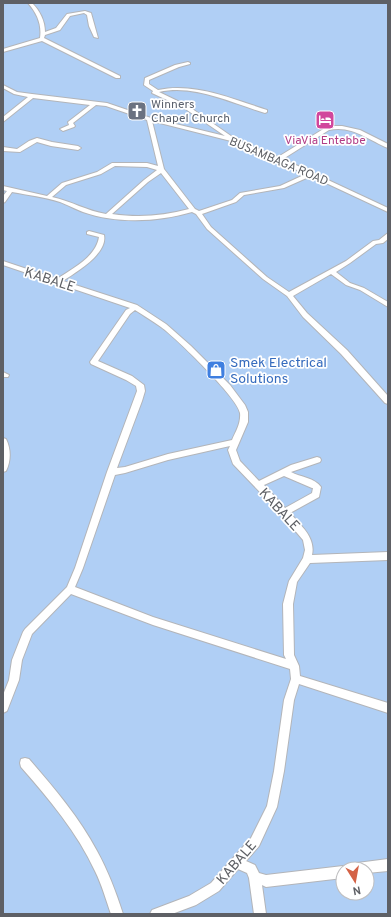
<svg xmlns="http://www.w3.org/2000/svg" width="391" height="917" font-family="Overpass,sans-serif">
  <rect width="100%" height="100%" fill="#eeede7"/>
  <path fill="#b0cff5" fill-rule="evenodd" d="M 3,3 L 388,3 L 388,914 L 3,914 ZM 343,869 L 367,869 L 367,893 L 343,893 Z"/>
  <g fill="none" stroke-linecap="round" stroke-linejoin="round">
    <g stroke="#b3b5b9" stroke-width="2">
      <path id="minor" d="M 28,3 L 32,3 C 40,11 45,21 45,32 L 56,28 L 67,14 L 85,11 L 91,13 L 98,38 L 94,37 L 89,26 L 87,15 L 84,13 L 70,16 L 60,30 L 45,35 L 44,38 L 120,76 L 120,78 L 116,78 L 42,41 L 3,52 L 3,49 L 40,38 C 42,25 37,13 28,3 Z
        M 188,62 L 190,63 L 190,64 L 179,67 L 149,80 L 149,84 L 158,90 C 194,82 233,99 267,110 L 267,112 L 265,113 C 231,103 195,84 159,92 L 188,106 L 231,136 L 231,138 L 278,157 L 325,128 L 335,126 L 342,126 L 360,130 L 388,144 L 388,148 C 368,140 352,125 329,130 L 283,159 L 388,208 L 388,212 L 311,176 L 284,188 L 244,195 L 236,202 L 202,214 L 211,227 L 267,277 L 289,292 L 346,261 L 373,241 L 379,240 L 388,233 L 388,239 L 383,243 L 376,244 L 350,263 L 336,272 L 350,283 L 364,288 L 388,302 L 388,307 L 360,290 L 346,285 L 331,274 L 293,296 L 307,313 L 347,350 L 388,396 L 388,404 L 385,403 L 341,354 L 303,317 L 287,296 L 263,279 L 207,229 L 196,214 L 192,212 C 158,222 117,224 83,212 C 75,209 68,205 60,202 C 45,197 28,195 12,192 L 5,202 L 3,203 L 3,196 L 7,191 L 3,190 L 3,186 L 47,196 L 62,183 L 97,172 L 112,163 L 147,163 L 158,166 L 147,120 L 106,106 L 96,105 L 73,123 L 75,126 L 74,127 L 63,131 L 60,129 L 69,125 L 68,122 L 90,105 L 33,98 L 3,122 L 3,117 L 28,97 L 14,94 L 3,88 L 3,85 L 17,92 L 32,94 L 107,103 L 151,118 L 225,136 L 184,108 L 152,93 L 153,91 L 144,85 L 145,78 L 175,65 ZM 152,121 L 231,141 L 306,174 L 280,186 L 240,193 L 232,200 L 199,211 L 195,209 L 164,169 ZM 115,166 L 147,167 L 157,170 L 144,180 L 106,214 C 87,211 71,201 52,197 L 66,185 L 101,174 ZM 161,173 L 189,209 C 163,216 139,218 112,214 L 148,182 Z
        M 37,138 L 52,142 L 78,146 L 81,148 L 78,150 L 51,146 L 37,142 L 20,152 L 3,151 L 3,147 L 17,149 L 29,141 Z
        M 89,231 L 104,235 C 108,254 76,272 63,281 L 137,305 L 166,324 L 191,346 L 230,385 L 245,405 L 248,412 L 248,422 L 236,450 L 240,461 L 259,481 L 291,465 L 317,457 L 320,458 L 321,460 L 320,462 L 291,472 C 300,477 315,478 321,487 L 319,497 L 290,513 C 300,525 316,537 312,555 L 388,552 L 388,560 L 310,563 L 297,582 L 293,604 L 294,655 L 299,666 L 300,676 L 388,703 L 388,713 L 299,684 L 294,700 L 284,771 L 277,807 L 259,846 L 246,861 L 255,865 L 259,873 L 266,875 L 343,866 L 347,869 L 343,869 L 343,878 L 266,887 L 262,885 L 266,914 L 254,914 L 249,878 L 247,873 L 238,869 L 219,891 L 196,905 L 172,914 L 150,914 L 152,910 L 189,896 L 211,883 L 251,838 L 267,806 L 274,771 L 284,700 L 291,679 L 290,669 L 153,625 L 71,594 L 32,634 L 22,660 L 19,680 L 7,711 L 3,713 L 3,695 L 9,680 L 12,660 L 23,632 L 25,629 L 67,587 L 75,568 L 107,472 L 137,391 L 136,386 L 126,380 L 91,364 L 90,362 L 126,310 L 130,308 L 3,265 L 3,261 L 57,279 C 73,268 96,257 99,237 L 87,234 L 87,232 ZM 135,310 C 144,316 153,321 161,327 C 176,338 238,398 240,413 C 241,423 236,431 232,440 L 168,454 L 125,467 L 117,468 L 142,401 L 145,391 L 144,385 L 132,376 L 98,361 L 130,314 ZM 230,446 L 228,450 L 233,464 L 281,514 L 303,540 L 305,550 L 303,558 L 289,581 L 283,604 L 284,655 L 286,659 L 153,617 L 75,587 L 83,568 L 115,475 L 125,473 L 168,460 ZM 284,476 L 312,488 L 313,488 L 312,493 L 285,508 L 264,485 Z
        M 3,372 L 9,375 L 8,377 L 3,377 Z
        M 3,438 L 6,439 C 11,449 11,461 6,471 L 3,472 Z
        M 25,758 L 29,759 C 54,788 79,817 97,851 C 108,871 116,892 123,914 L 111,914 C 106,900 102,885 95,871 C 77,832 49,799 21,767 L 20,763 L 21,759 Z
        M 388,859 L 388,871 L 367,873 L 367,869 L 351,869 L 353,865 L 357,863 Z"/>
    </g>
    <use href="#minor" fill="#fff" fill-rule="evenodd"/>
  </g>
  <defs>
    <g id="church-square" transform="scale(1)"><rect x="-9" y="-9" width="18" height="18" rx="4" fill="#6b7280" stroke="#fff"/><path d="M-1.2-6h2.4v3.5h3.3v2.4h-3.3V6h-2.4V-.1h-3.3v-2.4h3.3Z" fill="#fff"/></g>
    <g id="hotel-square" transform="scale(1)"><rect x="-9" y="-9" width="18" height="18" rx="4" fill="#d1479c" stroke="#fff"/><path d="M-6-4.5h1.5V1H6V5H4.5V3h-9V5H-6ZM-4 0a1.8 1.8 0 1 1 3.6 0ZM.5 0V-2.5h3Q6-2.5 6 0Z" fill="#fff"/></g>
    <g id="shop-square" transform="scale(1)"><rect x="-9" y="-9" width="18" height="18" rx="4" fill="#3f7fe0" stroke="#fff"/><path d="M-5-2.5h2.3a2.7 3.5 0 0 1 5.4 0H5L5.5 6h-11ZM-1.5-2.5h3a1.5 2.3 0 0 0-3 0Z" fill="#fff"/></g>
  </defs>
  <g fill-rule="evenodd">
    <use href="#church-square" x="137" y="111"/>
    <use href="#hotel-square" x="325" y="120"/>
    <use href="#shop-square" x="216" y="370"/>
  </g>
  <g text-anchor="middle" stroke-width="3.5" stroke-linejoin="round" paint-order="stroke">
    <g font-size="12" fill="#5b616d" stroke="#fff" text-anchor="start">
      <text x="151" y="108">Winners<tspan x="151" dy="14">Chapel Church</tspan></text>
    </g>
    <g font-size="12" fill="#b23c85" stroke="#fff">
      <text x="325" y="144">ViaVia Entebbe</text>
    </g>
    <g font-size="12" fill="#5e6065" stroke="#fff">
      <text transform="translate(279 161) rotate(23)" y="4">BUSAMBAGA ROAD</text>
    </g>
    <g font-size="14" fill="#5e6065" stroke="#fff">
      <text transform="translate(50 279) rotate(18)" y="5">KABALE</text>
      <text transform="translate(280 509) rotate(47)" y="5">KABALE</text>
      <text transform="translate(236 862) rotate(-49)" y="5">KABALE</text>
    </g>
    <g font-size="14" fill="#366cbe" stroke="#fff" text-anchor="start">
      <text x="230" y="367">Smek Electrical<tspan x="230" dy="16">Solutions</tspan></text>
    </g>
  </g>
  <rect width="391" height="917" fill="none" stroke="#5e6065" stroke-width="8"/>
  <g transform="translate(355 881) rotate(169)"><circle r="19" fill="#ffffff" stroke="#bfbfc1"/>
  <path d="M0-3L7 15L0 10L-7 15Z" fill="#d46246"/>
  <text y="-6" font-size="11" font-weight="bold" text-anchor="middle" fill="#5e6065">N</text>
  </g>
</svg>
